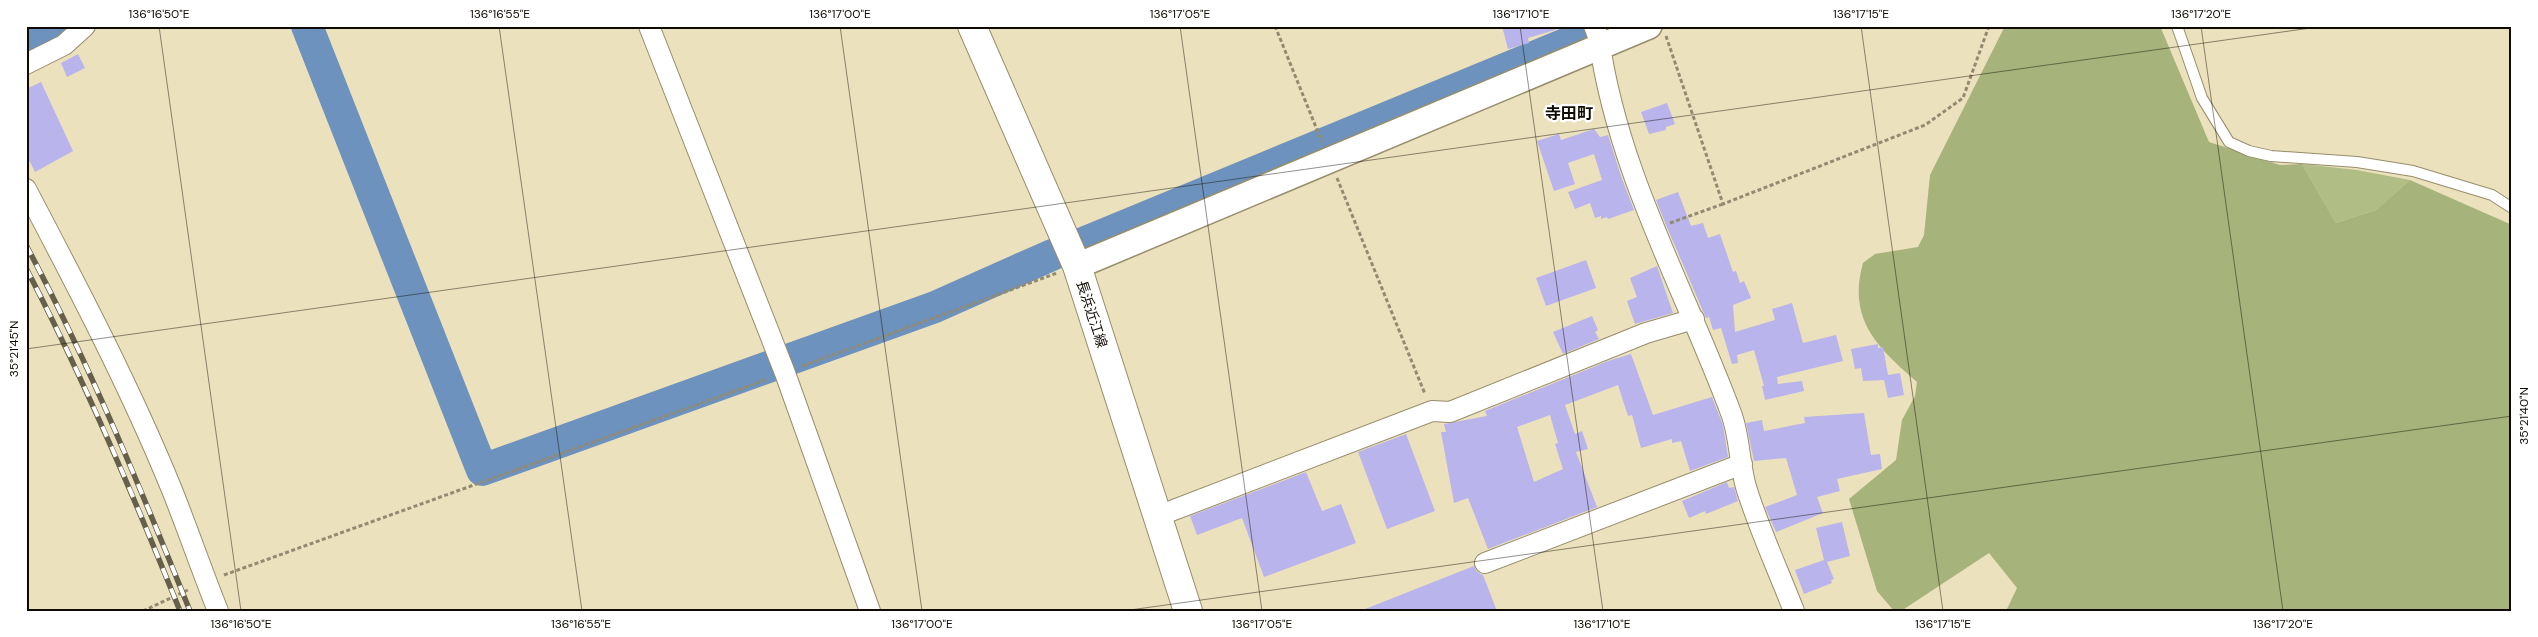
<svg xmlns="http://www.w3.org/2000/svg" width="2538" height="637" font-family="'DM Sans','Noto Sans JP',sans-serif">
  <rect width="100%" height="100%" fill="#ece1bd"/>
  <path fill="#b0bd85" d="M 2302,164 L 2357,170 L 2410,180 L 2376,210 L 2336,223 Z"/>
  <path fill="#a6b37a" d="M 2005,26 L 2160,26 L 2209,142 L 2280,165 L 2302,164 L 2336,223 L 2376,210 L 2410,180 L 2512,225 L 2512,611 L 2006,611 L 2017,588 L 1989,553 L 1901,611 L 1894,611 L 1877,591 L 1849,499 L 1896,460 L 1902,420 L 1915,396 L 1917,382 C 1878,348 1847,320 1863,263 L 1875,254 L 1918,247 L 1924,235 L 1930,175 Z"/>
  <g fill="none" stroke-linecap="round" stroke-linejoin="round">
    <path stroke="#6d92be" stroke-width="32" d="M 307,26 L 482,470 L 935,307 L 1052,255
      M 26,46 L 55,26
      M 1083,243 L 1609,26"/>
  </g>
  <path fill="#b9b4eb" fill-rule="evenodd" d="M 1502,26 L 1554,26 L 1555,30 L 1528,38 L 1529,43 L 1508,49 Z
    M 78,54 L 85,68 L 67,77 L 61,63 Z
    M 41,82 L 73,151 L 35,172 L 26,154 L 26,89 Z
    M 1667,103 L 1675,124 L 1666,127 L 1666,130 L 1649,134 L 1641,112 Z
    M 1594,129 L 1600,137 L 1608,135 L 1621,176 L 1634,210 L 1608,219 L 1607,217 L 1601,219 L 1601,216 L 1595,218 L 1590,203 L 1575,209 L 1568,192 L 1602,180 L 1594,154 L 1568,163 L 1575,184 L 1554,191 L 1537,141 L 1559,134 L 1561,140 Z
    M 1678,192 L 1691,226 L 1703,223 L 1708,238 L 1720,234 L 1733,272 L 1736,271 L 1740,283 L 1744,281 L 1751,298 L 1733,305 L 1735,332 L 1775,320 L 1772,309 L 1792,303 L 1803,343 L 1836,335 L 1843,361 L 1777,377 L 1778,384 L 1802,381 L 1804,391 L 1765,400 L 1762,386 L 1764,386 L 1754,350 L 1737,355 L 1738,363 L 1732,364 L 1721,328 L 1713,330 L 1709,317 L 1706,318 L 1666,225 L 1656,200 Z
    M 1586,260 L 1596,288 L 1546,306 L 1536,278 Z
    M 1657,266 L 1673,313 L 1635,324 L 1627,301 L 1637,297 L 1630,278 Z
    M 1592,316 L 1598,330 L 1595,332 L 1599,339 L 1563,354 L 1553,332 Z
    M 1878,344 L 1878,348 L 1883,347 L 1888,375 L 1900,373 L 1904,395 L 1888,398 L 1884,380 L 1863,381 L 1861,368 L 1855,369 L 1851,349 Z
    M 1631,354 L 1653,415 L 1712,397 L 1723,425 L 1728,457 L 1690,471 L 1681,441 L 1672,443 L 1672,439 L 1641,448 L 1632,415 L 1628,416 L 1618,385 L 1565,405 L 1575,434 L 1582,431 L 1588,449 L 1576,452 L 1597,507 L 1488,549 L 1468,498 L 1454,503 L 1441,432 L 1446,432 L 1444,424 L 1487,416 L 1485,411 L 1608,361 ZM 1550,415 L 1558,443 L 1555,444 L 1563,469 L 1534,482 L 1517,427 Z
    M 1864,413 L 1871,455 L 1880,454 L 1882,469 L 1837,479 L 1840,491 L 1817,497 L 1823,513 L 1776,532 L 1765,507 L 1797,495 L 1786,458 L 1754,461 L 1746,423 L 1762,420 L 1764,431 L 1805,423 L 1804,417 Z
    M 1406,434 L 1435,511 L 1387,529 L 1358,452 Z
    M 1306,472 L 1322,511 L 1341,504 L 1356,543 L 1264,577 L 1242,518 L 1197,535 L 1190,516 Z
    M 1727,482 L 1729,488 L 1734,487 L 1738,501 L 1706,514 L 1705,511 L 1689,518 L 1682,501 Z
    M 1842,522 L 1850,556 L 1827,562 L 1834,579 L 1831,580 L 1832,583 L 1804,594 L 1795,570 L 1824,560 L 1816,528 Z
    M 1474,566 L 1477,572 L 1483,575 L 1497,611 L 1360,611 Z"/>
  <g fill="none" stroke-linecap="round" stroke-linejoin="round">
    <g stroke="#978d6b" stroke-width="12">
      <path id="service" d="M 2177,26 L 2202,98 L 2229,142 L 2249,151 L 2271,156 L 2357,162 L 2413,171 L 2492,195 L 2512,208"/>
    </g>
    <g stroke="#978d6b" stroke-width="22">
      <path id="minor" d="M 649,26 L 785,373 L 870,611
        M 1594,26 L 1599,39 C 1617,171 1685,289 1731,413 C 1740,436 1739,463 1746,487 C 1759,529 1778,570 1794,611
        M 26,64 L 64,45 L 85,26
        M 26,189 C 78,288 130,387 172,490 C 188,530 202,571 218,611
        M 1158,516 L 1432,411 L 1450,412 L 1646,333 L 1694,319
        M 1485,563 L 1742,464"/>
    </g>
    <g stroke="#978d6b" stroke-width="28">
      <path id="tertiary" d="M 1077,266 L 1649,26"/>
    </g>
    <g stroke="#978d6b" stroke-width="30">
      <path id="secondary" d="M 972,26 L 1077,266 L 1188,611"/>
    </g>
    <path stroke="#928a71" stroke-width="3" stroke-dasharray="4 2.5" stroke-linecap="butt" d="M 1275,26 L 1322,142
      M 1666,36 L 1723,204 L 1925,125 L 1963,98 L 1989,26
      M 1337,178 L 1425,394
      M 1670,223 L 1723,204
      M 802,366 L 1057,273
      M 224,575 L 768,379
      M 143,611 L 190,589"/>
    <use href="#service" stroke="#fff" stroke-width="10"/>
    <use href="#minor" stroke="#fff" stroke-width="20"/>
    <use href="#tertiary" stroke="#fff" stroke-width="25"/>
    <use href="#secondary" stroke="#fff" stroke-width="28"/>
    <g stroke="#655f4b" stroke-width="5.5">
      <path id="rail" d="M 26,245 C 89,363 140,487 190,611
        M 26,268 C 84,379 133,494 180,611"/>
    </g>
    <use href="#rail" stroke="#fff" stroke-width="4" stroke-dasharray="11" stroke-linecap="butt"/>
  </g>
  <path fill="none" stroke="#0f0b02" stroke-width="1" stroke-opacity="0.45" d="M 159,26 L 241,611M 499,26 L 582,611M 840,26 L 922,611M 1180,26 L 1262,611M 1520,26 L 1603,611M 1861,26 L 1943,611M 2201,26 L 2283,611M 26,349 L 2325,26M 1123,611 L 2512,416"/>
  <g text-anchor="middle" stroke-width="4.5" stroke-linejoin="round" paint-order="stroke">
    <g font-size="14" fill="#0f0b02" stroke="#fff">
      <text transform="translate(1092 314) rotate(72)" y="5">長浜近江線</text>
    </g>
    <g font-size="16" font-weight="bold" fill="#0f0b02" stroke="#fff">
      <text x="1569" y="119">寺田町</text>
    </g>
  </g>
  <rect width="2538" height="637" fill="none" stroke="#ffffff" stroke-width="55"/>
  <rect x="28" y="28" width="2482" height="582" fill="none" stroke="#0f0b02" stroke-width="2"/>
  <g font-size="12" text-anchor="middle" fill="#0f0b02">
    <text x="159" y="18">136°16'50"E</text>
    <text x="500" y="18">136°16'55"E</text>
    <text x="840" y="18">136°17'00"E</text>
    <text x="1180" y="18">136°17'05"E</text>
    <text x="1521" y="18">136°17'10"E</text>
    <text x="1861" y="18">136°17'15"E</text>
    <text x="2201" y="18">136°17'20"E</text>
    <text transform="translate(14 349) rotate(-90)" y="4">35°21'45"N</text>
    <text transform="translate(2524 416) rotate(-90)" y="4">35°21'40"N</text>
    <text x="241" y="628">136°16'50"E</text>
    <text x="581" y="628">136°16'55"E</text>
    <text x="922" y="628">136°17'00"E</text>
    <text x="1262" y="628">136°17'05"E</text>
    <text x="1602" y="628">136°17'10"E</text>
    <text x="1943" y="628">136°17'15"E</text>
    <text x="2283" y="628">136°17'20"E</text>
  </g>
</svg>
